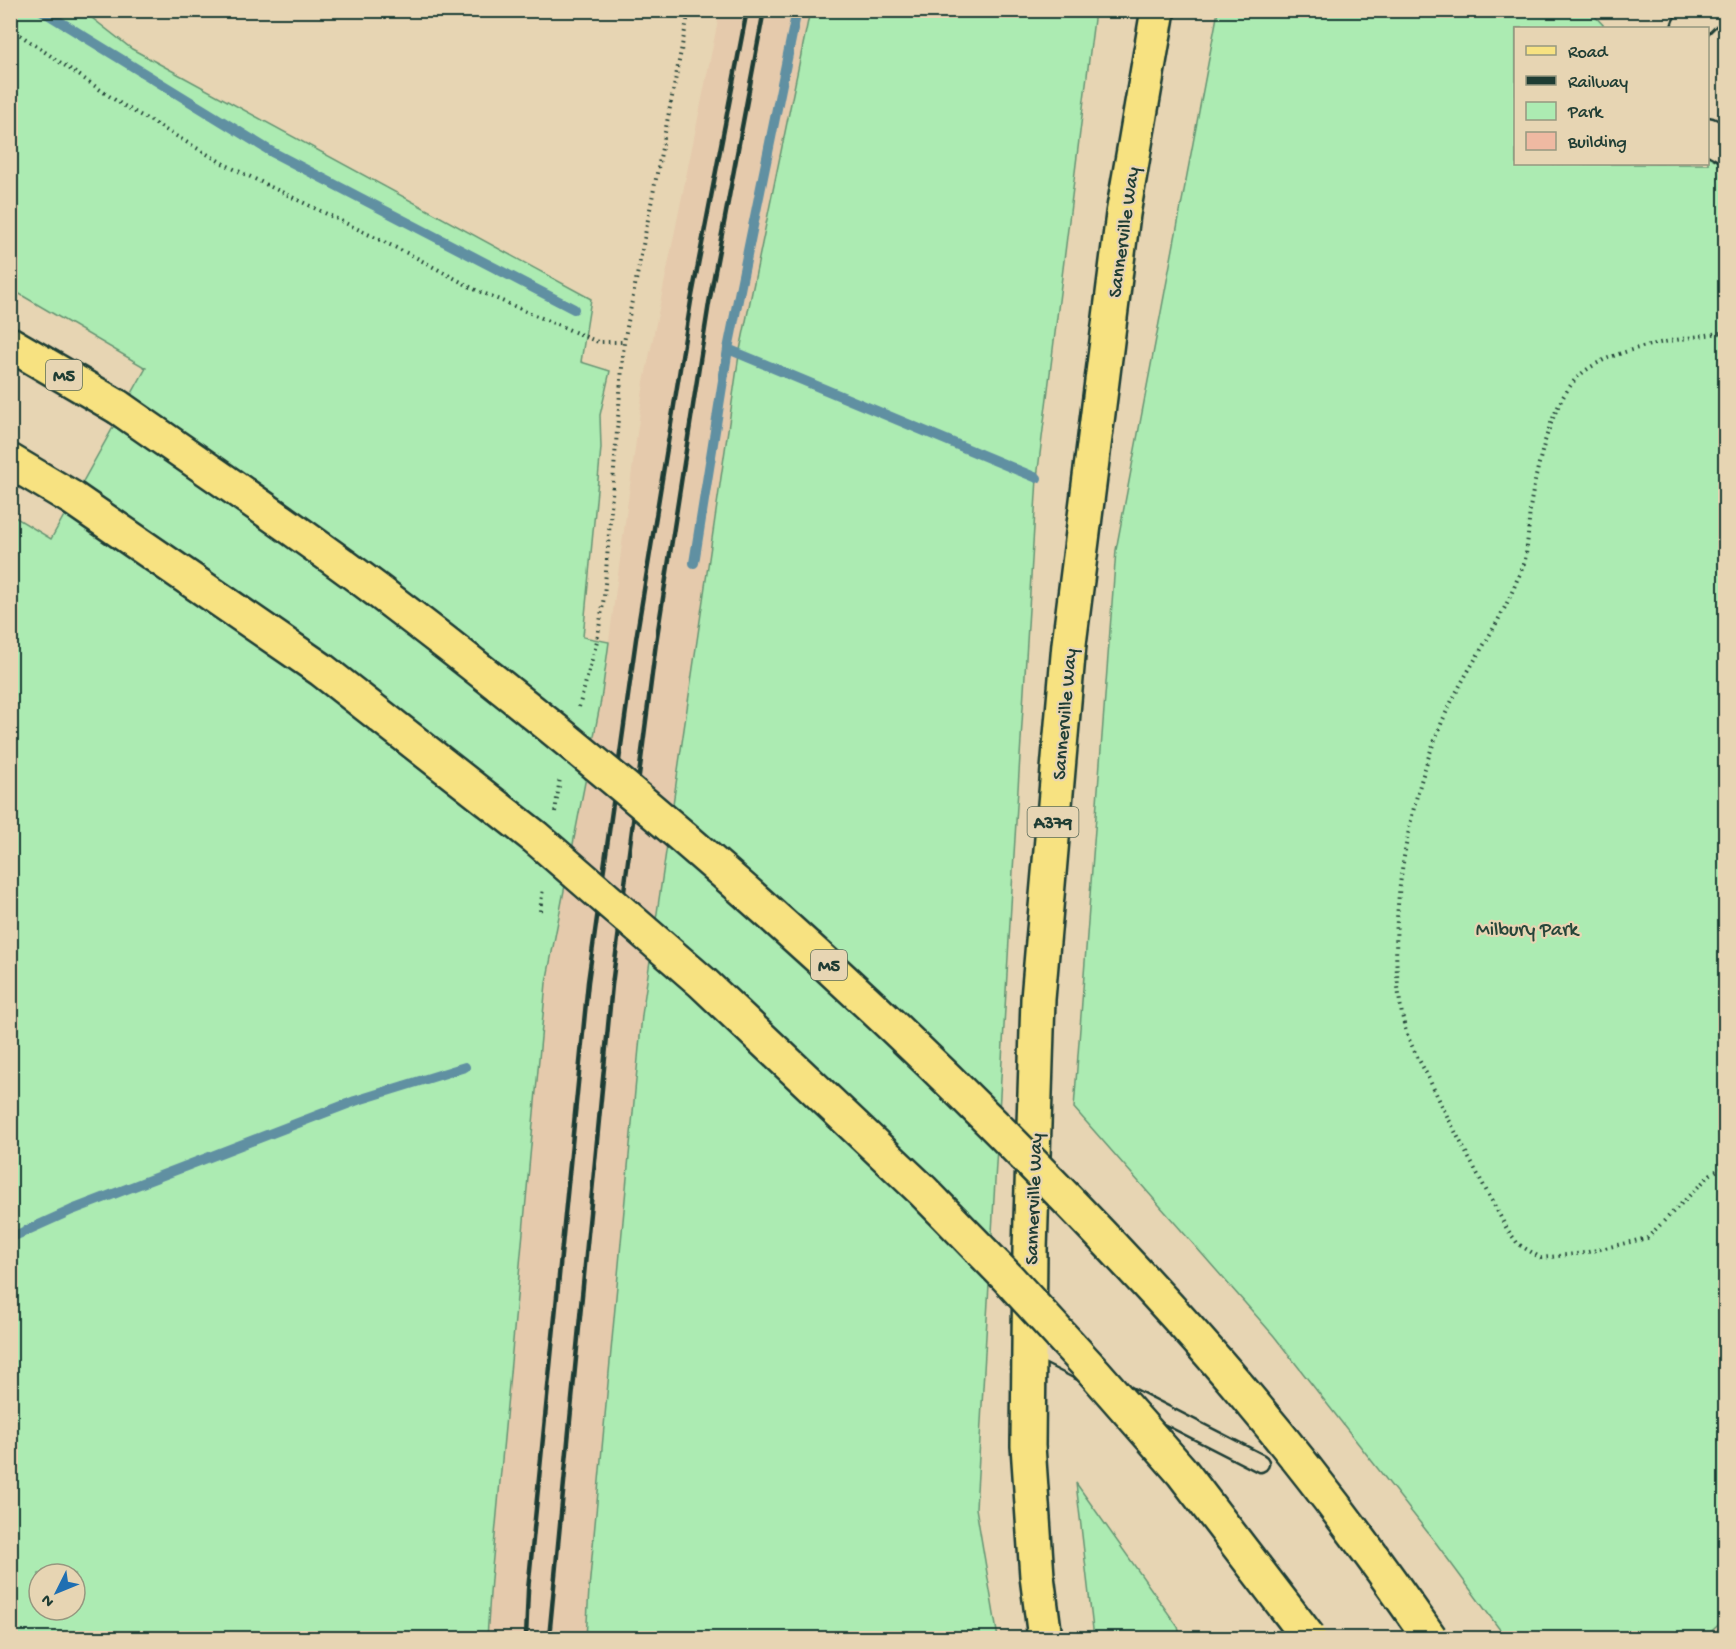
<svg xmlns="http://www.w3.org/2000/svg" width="1736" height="1649" font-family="'Gochi Hand',sans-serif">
  <rect width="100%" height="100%" fill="#e7d5b3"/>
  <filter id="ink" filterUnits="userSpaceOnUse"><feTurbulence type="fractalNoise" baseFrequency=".0167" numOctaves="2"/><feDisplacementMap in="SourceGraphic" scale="12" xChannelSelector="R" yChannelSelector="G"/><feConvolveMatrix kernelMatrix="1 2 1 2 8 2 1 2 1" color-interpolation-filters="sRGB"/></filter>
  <g filter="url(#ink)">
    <path fill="#e5caac" d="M 720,11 L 810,11 L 739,355 L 642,1015 L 589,1589 L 586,1638 L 487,1638 L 491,1579 L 546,983 L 601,700 L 644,382 Z"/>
    <path fill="#acebb2" stroke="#669473" stroke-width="1.5" fill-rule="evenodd" d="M 11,11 L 83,11 L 132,49 L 591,299 L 581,362 L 610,371 L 600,415 L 601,448 L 583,637 L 609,642 L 601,700 L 546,983 L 491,1579 L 487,1638 L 11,1638 L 10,514 L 51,539 L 146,368 L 11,289 ZM 39,1574 L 75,1574 L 75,1610 L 39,1610 Z
      M 810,11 L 1095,11 L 1037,478 L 1013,871 L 976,1508 L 998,1638 L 586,1638 L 589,1589 L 642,1015 L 739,355 Z
      M 1218,11 L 1590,11 L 1606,28 L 1516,28 L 1516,164 L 1708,164 L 1708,150 L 1725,162 L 1725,1619 L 1704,1638 L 1506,1638 L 1436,1543 L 1274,1336 L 1074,1108 L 1116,550 Z
      M 1076,1483 L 1178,1627 L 1181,1638 L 1094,1638 Z"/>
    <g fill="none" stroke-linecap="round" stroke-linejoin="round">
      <path stroke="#6190a2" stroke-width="10" d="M 41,10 L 272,152 L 574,309
        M 728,349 L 1037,478
        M 694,563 L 728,349 L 797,10
        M 10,1238 L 72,1210 L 355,1101 L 465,1067"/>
    </g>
    <path fill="#efb9a2" stroke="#1f3d34" stroke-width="1.5" d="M 1721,1628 L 1726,1633 L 1726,1638 L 1710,1638 Z"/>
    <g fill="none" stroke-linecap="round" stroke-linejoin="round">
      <g stroke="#1f3d34" stroke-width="21">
        <path id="service" d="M 1029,1345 L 1082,1372
          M 1123,1393 L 1260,1463"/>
      </g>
      <g stroke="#1f3d34" stroke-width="38">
        <path id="minor" d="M 1689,28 L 1707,10
          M 1708,135 L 1726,145"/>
      </g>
      <g stroke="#1f3d34" stroke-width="38">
        <path id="primary" d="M 1045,1638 L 1037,1576 L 1028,1446 L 1030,1250 L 1038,999 L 1069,644 L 1123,214 L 1158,10"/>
      </g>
      <g stroke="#1f3d34" stroke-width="38">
        <path id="motorway" d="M 10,344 L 118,407
          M 10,461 L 72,498"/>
      </g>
      <path stroke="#1f3d34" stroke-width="4" stroke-dasharray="1.5 4.5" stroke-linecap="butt" d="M 10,28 L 121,104 L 226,165 L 415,257 L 476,290 L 598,342 L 624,342
        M 1726,332 C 1683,339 1603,347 1574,381 C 1550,410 1539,460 1532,496 C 1528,517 1529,539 1525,560 C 1523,567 1520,574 1517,580 C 1499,627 1467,667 1446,713 C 1407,798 1382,936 1405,1028 C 1410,1046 1422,1064 1430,1081 C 1454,1132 1481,1180 1507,1229 L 1518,1244 L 1541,1258 L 1584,1253 L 1647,1238 L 1711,1174 L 1720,1169 L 1726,1168
        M 579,707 L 597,641 L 604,597 L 624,342 L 689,10
        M 555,812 L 560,778
        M 540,911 L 543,888"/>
      <use href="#service" stroke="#e7d5b3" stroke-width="16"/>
      <use href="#minor" stroke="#e7d5b3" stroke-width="33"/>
      <use href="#primary" stroke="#f7e281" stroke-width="33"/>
      <use href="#motorway" stroke="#f7e281" stroke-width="33"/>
      <path stroke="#1f3d34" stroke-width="4.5" d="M 526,1638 L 528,1590 L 588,982 L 636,639 L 691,301 L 747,10
        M 549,1638 L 612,985 L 656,643 L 709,303 L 764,10"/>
      <g stroke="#1f3d34" stroke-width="38" stroke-linecap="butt">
        <path id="motorway-bridge" d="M 118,407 C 205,468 293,527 378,591 C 598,758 807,937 1002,1133 C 1085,1217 1167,1302 1243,1392 C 1310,1471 1372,1554 1430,1638
          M 72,498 L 322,670 L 535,837 L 702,982 L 923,1191 L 1007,1277 L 1095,1373 L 1182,1472 L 1309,1638"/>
      </g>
      <use href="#motorway-bridge" stroke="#f7e281" stroke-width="33"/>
    </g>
  </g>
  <g text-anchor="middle" stroke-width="4.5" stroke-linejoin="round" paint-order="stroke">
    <g fill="#e7d5b3" stroke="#5b6b5a" stroke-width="1.5">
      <rect x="46" y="360" width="36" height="30" rx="4.5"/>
      <rect x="1027.5" y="807" width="51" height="30" rx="4.5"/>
      <rect x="811" y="950" width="36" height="30" rx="4.5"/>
    </g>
    <g font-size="18" font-weight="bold" fill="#1f3d34">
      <text x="64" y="381">M5</text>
      <text x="1053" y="828">A379</text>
      <text x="829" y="971">M5</text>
    </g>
    <g font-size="20" fill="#1f3d34" stroke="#e7d5b3">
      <text transform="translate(1122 232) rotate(-82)" y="7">Sannerville Way</text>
      <text transform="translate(1063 714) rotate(-85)" y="7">Sannerville Way</text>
      <text transform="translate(1032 1199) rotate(-88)" y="7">Sannerville Way</text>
    </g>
    <g font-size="20" fill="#26463a" stroke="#e7d5b3">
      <text x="1527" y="935">Milbury Park</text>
    </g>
  </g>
  <rect width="1736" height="1649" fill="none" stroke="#e7d5b3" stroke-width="36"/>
  <rect x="18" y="18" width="1700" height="1613" fill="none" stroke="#1f3d34" stroke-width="2" filter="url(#ink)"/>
  <rect x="1514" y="27" width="195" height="138" fill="#e7d5b3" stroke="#979880" stroke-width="1.5"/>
  <rect x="1526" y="46" width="30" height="9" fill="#f7e281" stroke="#979880" stroke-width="1.5"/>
  <text x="1568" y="57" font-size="18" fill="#1f3d34">Road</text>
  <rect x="1526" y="76" width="30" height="9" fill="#1f3d34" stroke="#979880" stroke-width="1.5"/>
  <text x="1568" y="87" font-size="18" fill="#1f3d34">Railway</text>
  <rect x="1526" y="102" width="30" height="18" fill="#acebb2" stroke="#979880" stroke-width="1.5"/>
  <text x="1568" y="117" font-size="18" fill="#1f3d34">Park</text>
  <rect x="1526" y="132" width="30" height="18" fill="#efb9a2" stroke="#979880" stroke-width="1.5"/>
  <text x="1568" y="147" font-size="18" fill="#1f3d34">Building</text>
  <g transform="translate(57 1592) rotate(227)"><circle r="28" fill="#e7d5b3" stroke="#979880" stroke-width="1.5"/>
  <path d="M0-4.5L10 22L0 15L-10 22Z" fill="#1f6fb2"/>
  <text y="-9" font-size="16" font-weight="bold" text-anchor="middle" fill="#1f3d34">N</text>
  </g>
</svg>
